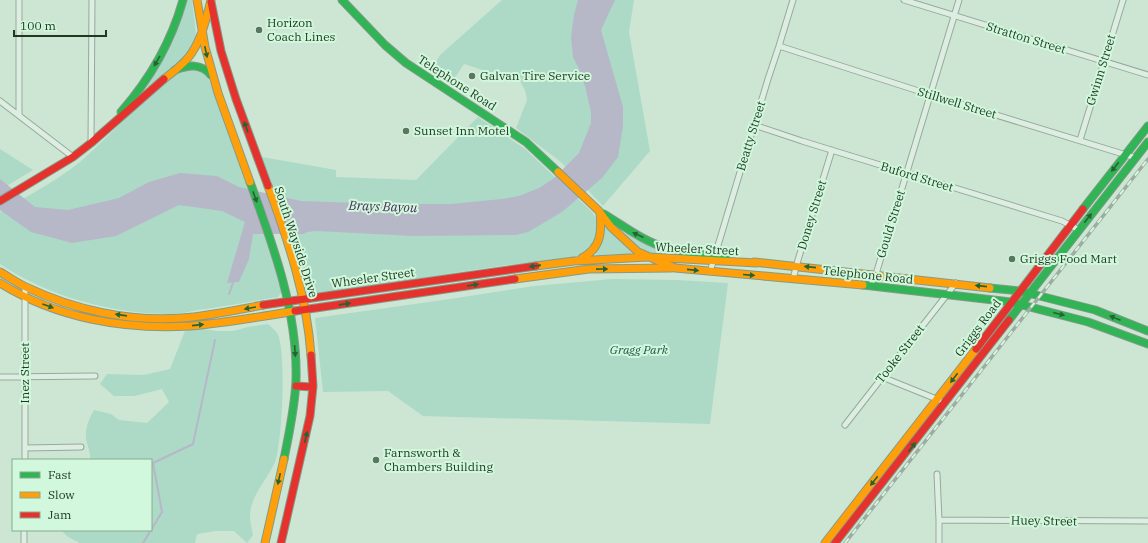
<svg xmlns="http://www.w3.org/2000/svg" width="1148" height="543" font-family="'IBM Plex Serif',serif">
  <rect width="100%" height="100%" fill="#cce6d3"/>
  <path fill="#add9c7" d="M 186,0 L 192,0 C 193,12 196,26 196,38 C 195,52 159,78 148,87 L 146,85 Z
    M 502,0 L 634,0 L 629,32 L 650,151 L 603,206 L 561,162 L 516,128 L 527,100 L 525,90 L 520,81 L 515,78 L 501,76 L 464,64 L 450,85 L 430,72 L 440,55 Z
    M 190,68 L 200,69 L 208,77 L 281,283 L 281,293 L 278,297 C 254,301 230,305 206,309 C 194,310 182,314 170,314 C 113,314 47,296 0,264 L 0,212 C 27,196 55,182 80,162 C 106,139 129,114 155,91 C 167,81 175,72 190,68 Z
    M 478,117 L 525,149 L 593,213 C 602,228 599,247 582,255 C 574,258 564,259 556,260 C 539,262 523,263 507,265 C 441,274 375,286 308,295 L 304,288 L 291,234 L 262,157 L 336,170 L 336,177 L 416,180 Z
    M 0,149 L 33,170 L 0,190 Z
    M 607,227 L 633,251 L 631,254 L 597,255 L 595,252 L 604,237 L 605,228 Z
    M 627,232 L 639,240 L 669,252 L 668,254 L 650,254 L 639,248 L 625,235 Z
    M 612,279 L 677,280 L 728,283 L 710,424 L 423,416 L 388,391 L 323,392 L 315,318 L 450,299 L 534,286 Z
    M 268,324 C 271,327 275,330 277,333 C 287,348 282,445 275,462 C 267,481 250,495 250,517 C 250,523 252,529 253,535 L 247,543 L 234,531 L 216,531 L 197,534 L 195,543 L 80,543 L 68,537 L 63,532 L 64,530 L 151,530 L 151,460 L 90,460 C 91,452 87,446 86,438 C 85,428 89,419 94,410 L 111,414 L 119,420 L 147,423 L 169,402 L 162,389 L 135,396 L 114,396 L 100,384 L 107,374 L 144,375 L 170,369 L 185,331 L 195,328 L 218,331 L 233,331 L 248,327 Z"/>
  <path fill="#b6b8c7" d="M 578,0 L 615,0 L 601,30 L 623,107 L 623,126 L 618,157 L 602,178 L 562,212 L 528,232 L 516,235 L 413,236 L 316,231 L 307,232 L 304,234 L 253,234 L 249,259 L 239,282 L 227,283 L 245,222 L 222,211 L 179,205 L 116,236 L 72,243 L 31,232 L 0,210 L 0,179 L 35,207 L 68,210 L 119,198 L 149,182 L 180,173 L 217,176 L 239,187 L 301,201 L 387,204 L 451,204 L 502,199 L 519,196 L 539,188 L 553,179 L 579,153 L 591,123 L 591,112 L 585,86 L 579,69 L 573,57 L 571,37 L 574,15 Z"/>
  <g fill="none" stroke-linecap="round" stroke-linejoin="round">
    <path stroke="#b6b8c7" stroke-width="2" d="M 229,294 L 234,280
      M 151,530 L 162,512 L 153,463 L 193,444 L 215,340
      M 143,543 L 151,530"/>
    <g stroke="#95ab99" stroke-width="7">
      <path id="street" d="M 904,0 L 1148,75
        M 779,46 L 931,95 L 1136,158
        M 0,101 L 73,157
        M 19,115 L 19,0
        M 754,125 L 802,141 L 1062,221 L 1079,230
        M 1080,140 L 1123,0
        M 91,143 L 92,0
        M 710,272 L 768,79 L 779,46 L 793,0
        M 793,279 L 798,260 L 832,150
        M 870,286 L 876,274 L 959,0
        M 25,287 L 25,460
        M 0,377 L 95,376
        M 882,377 L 939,400
        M 845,425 L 956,283
        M 25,448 L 81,447
        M 937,474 L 939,520 L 939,543
        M 939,520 L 1148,521
        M 24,543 L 24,530"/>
    </g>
    <g stroke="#859a89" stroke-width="9">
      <path id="fast" d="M 342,0 L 385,45 L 406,63 L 526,142 L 558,172
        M 175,70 C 189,65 201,63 211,75
        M 121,112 C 150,79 171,43 183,0
        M 250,182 C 273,245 298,312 296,380 C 295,407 289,433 284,459
        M 1083,209 L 1148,126
        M 604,214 C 624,226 644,242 667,248 C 686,253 707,254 726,258
        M 863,285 L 1011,302 L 1088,322 L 1148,344
        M 990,288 L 1020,291 L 1095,310 L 1148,331
        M 1009,320 L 1148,142"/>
    </g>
    <g stroke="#859a89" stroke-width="9">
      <path id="slow" d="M 197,0 L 205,47 L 218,93 L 250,182
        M 164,79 C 172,73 181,66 188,58 C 201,42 206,20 211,0
        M 558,172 L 599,211 L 611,227 L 638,252 L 675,268 L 863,285
        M 268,186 C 288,240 307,297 311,355
        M 582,258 C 601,248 602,232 600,213
        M 754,262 L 990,288
        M 536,266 L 574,261 L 648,257 L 757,263
        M 0,272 C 9,277 17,283 26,287 C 74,310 129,322 182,318 C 209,316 236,310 263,305
        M 515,279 L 589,269 L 671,268
        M 0,283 C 56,318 124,330 190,326 C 225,323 260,317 295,311
        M 265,543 L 284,459
        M 825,543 L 976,349"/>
    </g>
    <g stroke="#859a89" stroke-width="9">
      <path id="jam" d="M 211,2 L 221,51 L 236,99 L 268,186
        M 0,201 L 73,157 L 91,143 L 164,79
        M 263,305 L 536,266
        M 295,311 L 515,279
        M 976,349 L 1083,209
        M 296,386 L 313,387
        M 281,543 L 310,416 L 313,386 L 311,355
        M 835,543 L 1009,320"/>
    </g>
    <use href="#street" stroke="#ddede2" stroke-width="5"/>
    <use href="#fast" stroke="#30b455" stroke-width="7"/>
    <use href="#slow" stroke="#ff9f0a" stroke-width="7"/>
    <use href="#jam" stroke="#e5322d" stroke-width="7"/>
    <g stroke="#9eaca2" stroke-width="3.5">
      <path id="rail" d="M 845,543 L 1148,159"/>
    </g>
    <use href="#rail" stroke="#d1f7dc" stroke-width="2" stroke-dasharray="6" stroke-linecap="butt"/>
  </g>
  <defs><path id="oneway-solid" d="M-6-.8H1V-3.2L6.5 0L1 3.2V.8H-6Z"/></defs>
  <g fill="#246432">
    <use href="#oneway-solid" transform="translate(206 52) rotate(78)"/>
    <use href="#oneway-solid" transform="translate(157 61) rotate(120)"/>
    <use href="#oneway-solid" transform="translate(246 127) rotate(-110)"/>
    <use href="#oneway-solid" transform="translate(1115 167) rotate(128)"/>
    <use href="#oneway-solid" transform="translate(255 197) rotate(70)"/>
    <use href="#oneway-solid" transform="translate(1088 218) rotate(-52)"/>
    <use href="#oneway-solid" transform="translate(638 235) rotate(-156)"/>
    <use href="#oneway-solid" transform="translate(535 266) rotate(172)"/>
    <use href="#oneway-solid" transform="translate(810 267) rotate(-174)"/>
    <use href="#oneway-solid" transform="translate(602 269) rotate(-1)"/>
    <use href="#oneway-solid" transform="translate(693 270) rotate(6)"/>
    <use href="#oneway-solid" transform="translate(749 275) rotate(5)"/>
    <use href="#oneway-solid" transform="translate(473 285) rotate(-9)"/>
    <use href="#oneway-solid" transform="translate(981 286) rotate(-174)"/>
    <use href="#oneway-solid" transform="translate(345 304) rotate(-8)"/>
    <use href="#oneway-solid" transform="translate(48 306) rotate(20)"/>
    <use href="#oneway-solid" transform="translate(250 308) rotate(170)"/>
    <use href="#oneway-solid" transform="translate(1059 314) rotate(14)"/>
    <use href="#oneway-solid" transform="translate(121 315) rotate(-172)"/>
    <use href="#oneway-solid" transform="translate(1115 318) rotate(-158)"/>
    <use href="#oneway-solid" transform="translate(198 325) rotate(-6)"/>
    <use href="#oneway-solid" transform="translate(295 351) rotate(86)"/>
    <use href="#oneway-solid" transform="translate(954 378) rotate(127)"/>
    <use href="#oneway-solid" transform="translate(306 437) rotate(-77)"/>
    <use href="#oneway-solid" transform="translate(912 447) rotate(-52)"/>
    <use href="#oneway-solid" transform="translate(279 479) rotate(103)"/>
    <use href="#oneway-solid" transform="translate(874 481) rotate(128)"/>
  </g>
  <g fill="#5a765e" stroke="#d1f7dc" stroke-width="1.5">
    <circle cx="259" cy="30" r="4"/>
    <circle cx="472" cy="76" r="4"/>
    <circle cx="406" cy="131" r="4"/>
    <circle cx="1012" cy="259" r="4"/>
    <circle cx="376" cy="460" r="4"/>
  </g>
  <g text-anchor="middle" stroke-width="4" stroke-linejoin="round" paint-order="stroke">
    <g font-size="12" fill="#1d391f" stroke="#d1f7dc" text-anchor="start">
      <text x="267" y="27">Horizon<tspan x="267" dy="14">Coach Lines</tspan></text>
      <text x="480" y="80">Galvan Tire Service</text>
      <text x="414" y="135">Sunset Inn Motel</text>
      <text x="1020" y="263">Griggs Food Mart</text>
      <text x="384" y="457">Farnsworth &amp;<tspan x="384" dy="14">Chambers Building</tspan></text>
    </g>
    <g font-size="12" fill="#1d391f" stroke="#d1f7dc">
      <text transform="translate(1026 38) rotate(17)" y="4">Stratton Street</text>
      <text transform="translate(1101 70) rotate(-73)" y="4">Gwinn Street</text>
      <text transform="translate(457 83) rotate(33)" y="4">Telephone Road</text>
      <text transform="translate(957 103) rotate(17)" y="4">Stillwell Street</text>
      <text transform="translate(751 136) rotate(-73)" y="4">Beatty Street</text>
      <text transform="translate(917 177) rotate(17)" y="4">Buford Street</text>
      <text transform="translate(812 215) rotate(-73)" y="4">Doney Street</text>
      <text transform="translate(891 224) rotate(-73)" y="4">Gould Street</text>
      <text transform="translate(296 242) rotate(72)" y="4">South Wayside Drive</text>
      <text transform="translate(697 249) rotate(3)" y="4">Wheeler Street</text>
      <text transform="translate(868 275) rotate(6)" y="4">Telephone Road</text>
      <text transform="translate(373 278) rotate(-8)" y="4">Wheeler Street</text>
      <text transform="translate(978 328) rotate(-53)" y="4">Griggs Road</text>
      <text transform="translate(900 354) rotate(-52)" y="4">Tooke Street</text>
      <text transform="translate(25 373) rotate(-90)" y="4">Inez Street</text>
      <text transform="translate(1044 521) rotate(1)" y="4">Huey Street</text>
    </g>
    <g font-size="12" font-style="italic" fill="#22574e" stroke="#d1f7dc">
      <text x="639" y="354">Gragg Park</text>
    </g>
    <g font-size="13" font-style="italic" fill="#442b5a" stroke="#d1f7dc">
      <text transform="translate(383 206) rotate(2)" y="5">Brays Bayou</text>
    </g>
  </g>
  <rect x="12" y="459" width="140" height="72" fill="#d1f7dc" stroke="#89ab90"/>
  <rect x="20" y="472" width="20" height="6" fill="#30b455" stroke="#89ab90"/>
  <text x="48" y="479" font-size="12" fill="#1d391f">Fast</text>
  <rect x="20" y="492" width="20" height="6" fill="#ff9f0a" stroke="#89ab90"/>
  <text x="48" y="499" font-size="12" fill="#1d391f">Slow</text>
  <rect x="20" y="512" width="20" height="6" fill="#e5322d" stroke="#89ab90"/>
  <text x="48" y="519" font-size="12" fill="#1d391f">Jam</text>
  <path d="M14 30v6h92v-6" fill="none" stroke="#1d391f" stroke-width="2"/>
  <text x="20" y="30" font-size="12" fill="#1d391f" stroke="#d1f7dc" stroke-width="3" paint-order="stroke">100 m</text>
</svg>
